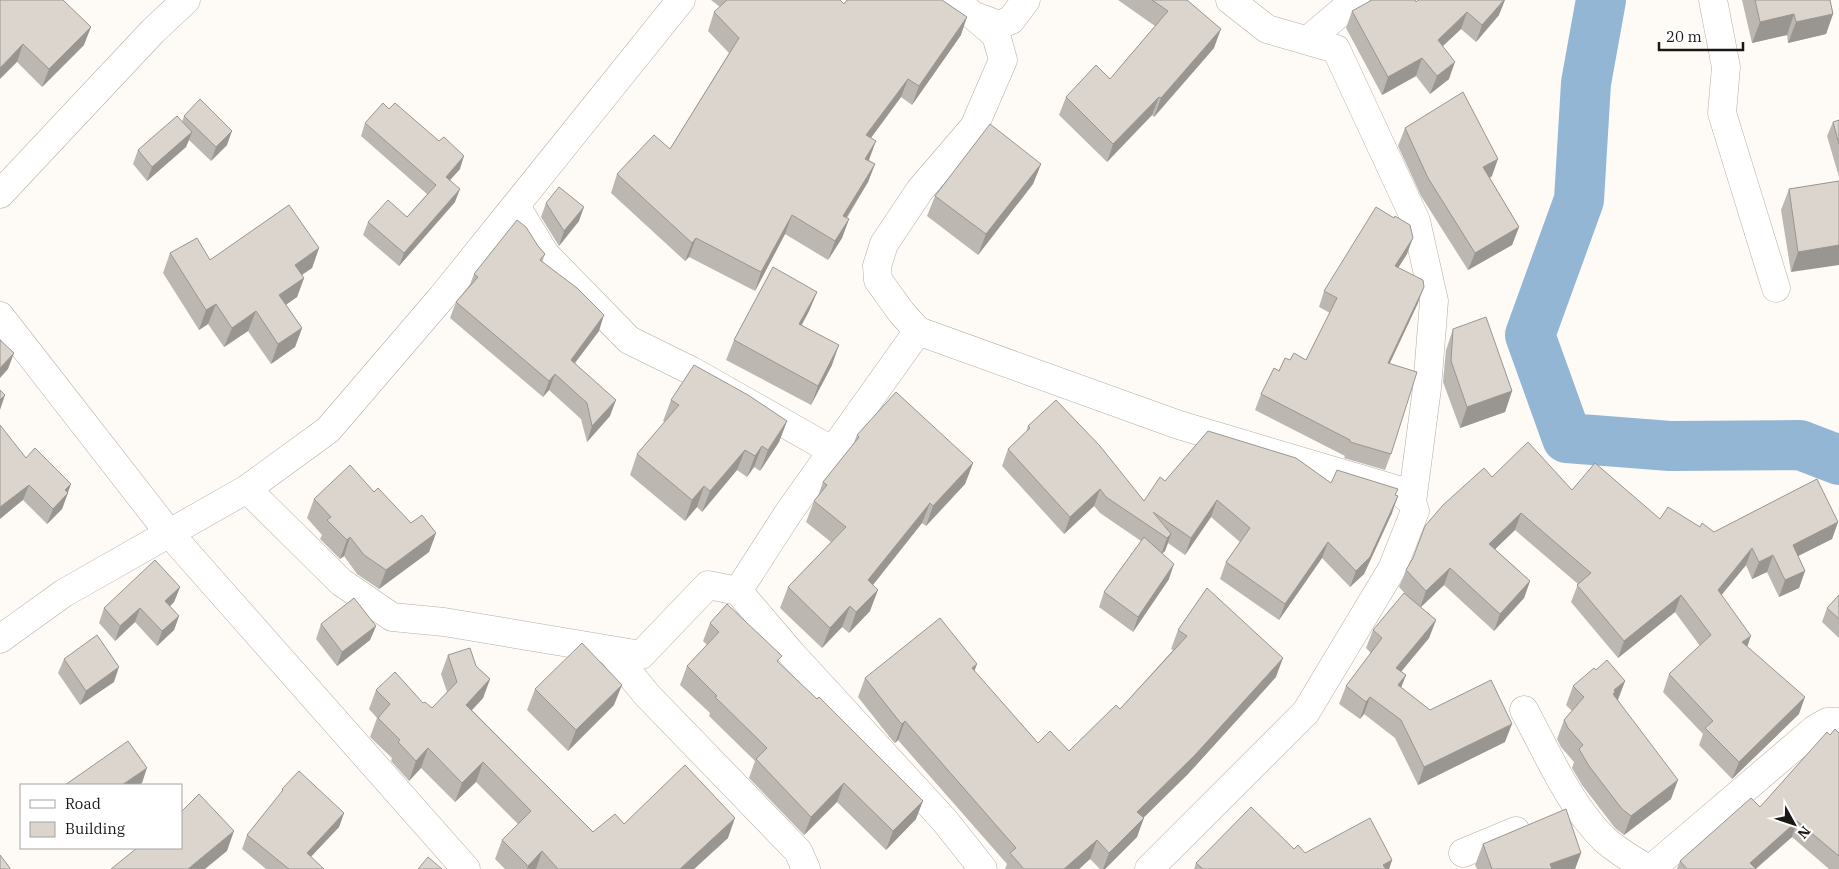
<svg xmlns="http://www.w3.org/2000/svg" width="1839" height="869" font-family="'IBM Plex Serif',serif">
  <rect width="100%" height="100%" fill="#fefbf7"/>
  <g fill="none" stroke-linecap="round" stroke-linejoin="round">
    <path stroke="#92b6d4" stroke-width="50" d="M 1601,0 L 1586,83 L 1579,200 L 1530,335 L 1567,438 L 1670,446 L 1800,445 L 1839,460"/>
    <g stroke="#b2aca6" stroke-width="29">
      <path id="street" d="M 955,0 L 996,35 L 1003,60 L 974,127 L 920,190 L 884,244 L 877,266 L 878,280 L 901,312 L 918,331 L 1179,425 L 1398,490 L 1412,502 L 1415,511 L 1392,569 L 1306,712 L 1149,869
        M 1230,0 L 1267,29 L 1336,49 L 1416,221 L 1434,301 L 1427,388 L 1412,502
        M 1713,0 L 1726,67 L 1722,113 L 1776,288
        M 977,17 L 999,25 L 1011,20 L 1026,0
        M 1308,40 L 1355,0
        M 0,194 L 153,31 L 186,0
        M 516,206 L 545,254 L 629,340 L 692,371 L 833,451
        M 918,331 L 789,512 L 738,591 L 790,652 L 945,821 L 983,869
        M 247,489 L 341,582 L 392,617 L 444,622 L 641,655 L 708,585 L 738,591
        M 0,639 L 64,593 L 247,489 L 328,430 L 442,297 L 681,0
        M 610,650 L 647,695 L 798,851 L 806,869
        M 1524,710 C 1548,754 1568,803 1604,839 C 1617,851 1633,860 1648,869
        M 1463,853 L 1516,831
        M 1651,869 L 1815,729 L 1827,722 L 1837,722 L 1839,724"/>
    </g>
    <g stroke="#b2aca6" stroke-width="29">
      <path id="secondary" d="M 0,316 L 169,533 L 466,869"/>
    </g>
    <use href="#street" stroke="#fff" stroke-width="28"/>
    <use href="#secondary" stroke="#fff" stroke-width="28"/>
  </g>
  <path fill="#bcb7b1" d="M 0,0 L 84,45 L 42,87 L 17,62 Z
    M 711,0 L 840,0 L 844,4 L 961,35 L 912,105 L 901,97 L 871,138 L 869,160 L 875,164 L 868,182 L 847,218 L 849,219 L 842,238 L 828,260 L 785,234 L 755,291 L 689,257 L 685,261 L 611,193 L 617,174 L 670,149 L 729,53 L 708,31 L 714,12 L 720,7 Z
    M 1118,0 L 1187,0 L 1214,48 L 1154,117 L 1152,115 L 1107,162 L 1059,115 L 1066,97 L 1110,79 L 1155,26 Z
    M 1742,0 L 1830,0 L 1833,14 L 1826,34 L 1788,43 L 1787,35 L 1752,43 Z
    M 1416,2 L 1499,15 L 1476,42 L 1461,29 L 1443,46 L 1449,79 L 1430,94 L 1416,76 L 1382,95 L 1346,28 L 1352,11 Z
    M 184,116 L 227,145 L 211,161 L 189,140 L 186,147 L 147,181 L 133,164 L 138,150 L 182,122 Z
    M 1839,120 L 1839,177 L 1827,136 L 1833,122 Z
    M 365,123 L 460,169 L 450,180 L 455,202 L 399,266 L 363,235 L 368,222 L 407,217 L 427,194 L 361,136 Z
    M 1405,128 L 1492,176 L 1490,178 L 1519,227 L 1512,245 L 1468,270 L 1421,196 L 1398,146 Z
    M 1041,164 L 1033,184 L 978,255 L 927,216 L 935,196 Z
    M 1839,181 L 1791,272 L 1781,210 L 1789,189 Z
    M 546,203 L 579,221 L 559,246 L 541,217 Z
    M 1394,218 L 1407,254 L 1398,268 L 1418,303 L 1389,364 L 1391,454 L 1385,470 L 1344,458 L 1345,456 L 1255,410 L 1261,394 L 1279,371 L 1290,360 L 1306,360 L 1330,313 L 1319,307 L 1324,291 Z
    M 538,246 L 545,254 L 542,262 L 599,331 L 575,363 L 610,416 L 587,442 L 581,419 L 549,390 L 543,397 L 450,318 L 456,302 L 469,287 L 474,274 Z
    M 319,248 L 312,268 L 302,275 L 304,278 L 297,297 L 286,305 L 302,328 L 295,347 L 271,364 L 248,331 L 224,347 L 208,324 L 199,330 L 163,273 L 170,253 L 210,260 Z
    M 817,292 L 809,311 L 802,325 L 832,365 L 811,405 L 726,360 L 734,340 Z
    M 1453,329 L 1512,391 L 1505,412 L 1460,428 L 1443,382 L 1446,350 Z
    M 671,400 L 787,421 L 779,442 L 760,471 L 754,467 L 747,477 L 737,470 L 702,512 L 697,507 L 685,521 L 630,475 L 637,454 L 665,422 L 663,421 Z
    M 1028,426 L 1144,501 L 1165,481 L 1331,483 L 1398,489 L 1395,495 L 1392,513 L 1364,574 L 1350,587 L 1322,558 L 1279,620 L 1220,579 L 1226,562 L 1240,542 L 1211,517 L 1185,555 L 1168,543 L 1165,551 L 1162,553 L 1169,579 L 1133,632 L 1099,607 L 1104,592 L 1141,541 L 1100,513 L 1094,506 L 1064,534 L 1002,466 L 1008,449 L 1026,432 Z
    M 857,435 L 973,463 L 965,484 L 926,526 L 922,523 L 873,585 L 870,611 L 849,633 L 842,627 L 822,648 L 780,608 L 788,587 L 831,542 L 806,522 L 814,501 L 818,496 L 823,482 L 853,445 Z
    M 26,458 L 68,493 L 62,509 L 47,524 L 23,500 Z
    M 1492,477 L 1572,490 L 1660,519 L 1700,527 L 1714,532 L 1838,522 L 1832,539 L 1798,556 L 1805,571 L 1799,588 L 1779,597 L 1767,572 L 1752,579 L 1746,565 L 1721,595 L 1747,647 L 1799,714 L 1732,779 L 1699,745 L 1703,734 L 1663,692 L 1669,674 L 1700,646 L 1675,612 L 1618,658 L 1571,602 L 1578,584 L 1515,530 L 1495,549 L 1530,581 L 1524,598 L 1494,631 L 1444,585 L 1420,607 L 1436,620 L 1429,638 L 1401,672 L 1406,675 L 1401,687 L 1430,710 L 1505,742 L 1418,785 L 1395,738 L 1364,714 L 1360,719 L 1339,704 L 1346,686 L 1371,653 L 1366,648 L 1373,630 L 1412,601 L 1399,587 L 1406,570 Z
    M 374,492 L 411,523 L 436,533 L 429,552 L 379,589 L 357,574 L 344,556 L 340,559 L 320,539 L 322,535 L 307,518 L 314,499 Z
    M 180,587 L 174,602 L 170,606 L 179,616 L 174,630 L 157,646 L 135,622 L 115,641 L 99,623 L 104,608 Z
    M 1839,595 L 1839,638 L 1822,622 L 1827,608 Z
    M 710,623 L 779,663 L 916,819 L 886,850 L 837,802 L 804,835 L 749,778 L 755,761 L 709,716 L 710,713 L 680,685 L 687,666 L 707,645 L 703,641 Z
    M 321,624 L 376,626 L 370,640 L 337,666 L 316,639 Z
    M 1178,630 L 1276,677 L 1188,774 L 1143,818 L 1137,837 L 1105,869 L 1100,869 L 1090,859 L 1079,869 L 1005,869 L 1007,864 L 898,740 L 895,743 L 892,740 L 858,697 L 865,678 L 974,671 L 1038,743 L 1069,751 L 1120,709 L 1173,650 L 1171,649 Z
    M 448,655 L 476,666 L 490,679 L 483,698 L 472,710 L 593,832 L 624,824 L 728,838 L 694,869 L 505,869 L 495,859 L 502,840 L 518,824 L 476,782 L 455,802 L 421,768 L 409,781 L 391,761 L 392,758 L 370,737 L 377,718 L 369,709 L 376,690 L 423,703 L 432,708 L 447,692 L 441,674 Z
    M 64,659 L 114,682 L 80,705 L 58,673 Z
    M 1625,681 L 1618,700 L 1671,799 L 1624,835 L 1615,828 L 1582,785 L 1572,768 L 1574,762 L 1561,747 L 1557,739 L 1564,720 L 1572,711 L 1566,705 L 1573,686 Z
    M 535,689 L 614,705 L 568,751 L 527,710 Z
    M 1839,733 L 1839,869 L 1829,869 L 1792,837 L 1756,869 L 1677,869 L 1680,861 L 1760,807 L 1830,735 Z
    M 282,789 L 344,813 L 339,827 L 311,857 L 324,869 L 266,869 L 242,849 L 247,835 L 281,794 Z
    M 1483,844 L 1581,853 L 1575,869 L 1477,869 L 1475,865 Z
    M 1294,849 L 1305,853 L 1392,860 L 1389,869 L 1194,869 L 1196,863 Z"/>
  <path fill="#999590" d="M 1504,0 L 1505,0 L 1499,15 L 1476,42 L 1482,25 Z
    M 1467,12 L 1461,29 L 1431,57 L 1438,40 Z
    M 1794,14 L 1787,35 L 1752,43 L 1760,22 Z
    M 1833,14 L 1826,34 L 1788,43 L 1796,22 Z
    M 967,17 L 961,35 L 912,105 L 919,86 Z
    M 91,27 L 84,45 L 42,87 L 49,69 Z
    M 1221,29 L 1214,48 L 1154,117 L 1161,98 Z
    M 23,44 L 17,62 L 0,79 L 0,68 Z
    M 1422,58 L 1416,76 L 1382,95 L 1388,77 Z
    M 1455,62 L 1449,79 L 1430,94 L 1437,76 Z
    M 908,79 L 901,97 L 859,154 L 866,135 Z
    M 1159,97 L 1152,115 L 1107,162 L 1113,144 Z
    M 232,131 L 227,145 L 211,161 L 216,147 Z
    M 192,132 L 186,147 L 147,181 L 152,167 Z
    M 876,141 L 869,160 L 859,177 L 865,159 Z
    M 464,156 L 460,169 L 441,190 L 446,177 Z
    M 1498,159 L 1492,176 L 1477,184 L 1483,167 Z
    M 875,164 L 868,182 L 836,234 L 843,216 Z
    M 1041,164 L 1033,184 L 978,255 L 986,234 Z
    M 460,189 L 455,202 L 399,266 L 404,253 Z
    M 584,207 L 579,221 L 559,246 L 564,231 Z
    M 792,215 L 785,234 L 755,291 L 761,272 Z
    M 849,219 L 842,238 L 828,260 L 835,241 Z
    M 1519,227 L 1512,245 L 1468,270 L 1475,253 Z
    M 696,238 L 689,257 L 685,261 L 692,243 Z
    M 1413,238 L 1407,254 L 1389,282 L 1395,266 Z
    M 1839,245 L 1839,265 L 1791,272 L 1798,252 Z
    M 319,248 L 312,268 L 288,284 L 295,265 Z
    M 304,278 L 297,297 L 272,314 L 279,295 Z
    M 1424,287 L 1418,303 L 1382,380 L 1388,363 Z
    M 817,292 L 809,311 L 791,343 L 799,324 Z
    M 216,304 L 208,324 L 199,330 L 206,310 Z
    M 256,311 L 248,331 L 224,347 L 232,328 Z
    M 604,315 L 599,331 L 565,376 L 571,360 Z
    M 302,328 L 295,347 L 271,364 L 278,344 Z
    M 839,345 L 832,365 L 811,405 L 818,386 Z
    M 14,353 L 8,369 L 0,378 L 0,368 Z
    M 555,374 L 549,390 L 543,397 L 549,381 Z
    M 1512,391 L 1505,412 L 1460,428 L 1467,407 Z
    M 5,395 L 0,410 L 0,400 Z
    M 616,400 L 610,416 L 587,442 L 592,426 Z
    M 787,421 L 779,442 L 760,471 L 768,450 Z
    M 762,446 L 754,467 L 747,477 L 755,456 Z
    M 745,450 L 737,470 L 702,512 L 710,491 Z
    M 973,463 L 965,484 L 926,526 L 933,506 Z
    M 71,484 L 62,509 L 47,524 L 53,509 L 65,490 Z
    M 29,485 L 23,500 L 0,519 L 0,507 Z
    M 704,486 L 697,507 L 685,521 L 692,500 Z
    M 1100,489 L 1094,506 L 1064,534 L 1070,517 Z
    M 1398,496 L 1392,513 L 1364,574 L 1350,587 L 1356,571 Z
    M 1217,500 L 1211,517 L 1185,555 L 1191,538 Z
    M 930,503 L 922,523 L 860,601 L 868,580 Z
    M 1521,513 L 1515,530 L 1483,561 L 1489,544 Z
    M 1838,522 L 1832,539 L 1786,562 L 1793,545 Z
    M 436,533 L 429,552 L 379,589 L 386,570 Z
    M 1171,534 L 1165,551 L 1161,555 L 1167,538 Z
    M 350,537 L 344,556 L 340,559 L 347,540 Z
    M 1328,542 L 1322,558 L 1279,620 L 1285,604 Z
    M 1752,548 L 1746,565 L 1711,608 L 1718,590 Z
    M 1773,555 L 1767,572 L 1752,579 L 1759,562 Z
    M 1174,564 L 1169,579 L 1133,632 L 1138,617 Z
    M 1450,568 L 1444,585 L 1420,608 L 1426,591 Z
    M 1805,571 L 1799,588 L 1779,597 L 1785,580 Z
    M 1530,581 L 1524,598 L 1494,631 L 1500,614 Z
    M 180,587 L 174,602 L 160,616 L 165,601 Z
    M 878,590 L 870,611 L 849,633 L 856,612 Z
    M 1681,595 L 1675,612 L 1618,658 L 1624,641 Z
    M 850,606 L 842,627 L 822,648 L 830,628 Z
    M 140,608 L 135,622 L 115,641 L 120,626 Z
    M 179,616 L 174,630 L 157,646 L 162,631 Z
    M 1436,620 L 1429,638 L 1389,686 L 1396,668 Z
    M 376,626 L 370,640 L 337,666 L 342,652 Z
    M 1751,636 L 1745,653 L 1742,642 Z
    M 1283,658 L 1276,677 L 1188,774 L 1130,831 L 1137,812 Z
    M 977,664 L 970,683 L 972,668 Z
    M 119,667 L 114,682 L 80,705 L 86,691 Z
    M 1406,675 L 1399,693 L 1398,685 Z
    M 490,679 L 483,698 L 459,724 L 466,705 Z
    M 1625,681 L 1618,699 L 1610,706 L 1614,690 Z
    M 622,685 L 614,705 L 568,751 L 576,730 Z
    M 1370,697 L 1364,714 L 1360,719 L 1366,702 Z
    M 1805,697 L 1799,714 L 1732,779 L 1739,762 Z
    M 905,721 L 898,740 L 895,743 L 902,724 Z
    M 1512,724 L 1505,742 L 1418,785 L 1424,767 Z
    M 428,748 L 421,768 L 409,781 L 416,761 Z
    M 483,762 L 476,782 L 455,802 L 462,783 Z
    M 147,768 L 142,783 L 138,785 L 122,785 Z
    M 1678,780 L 1671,799 L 1624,835 L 1631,816 Z
    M 844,783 L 837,802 L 804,835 L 811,817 Z
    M 923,801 L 916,819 L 886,850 L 893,831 Z
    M 344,813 L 339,827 L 302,866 L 307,853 Z
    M 735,818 L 728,838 L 694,869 L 680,869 Z
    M 1144,818 L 1137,837 L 1105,869 L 1103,869 L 1109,853 Z
    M 1797,821 L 1792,837 L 1755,869 L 1750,863 Z
    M 234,831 L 227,851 L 205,869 L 188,869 Z
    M 1097,840 L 1090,859 L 1079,869 L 1064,869 Z
    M 542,851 L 536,869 L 527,869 L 528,866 Z
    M 1581,853 L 1575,869 L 1548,869 L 1550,864 Z
    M 1392,860 L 1389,869 L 1382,869 L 1383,865 Z"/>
  <path fill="#dbd5ce" stroke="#999590" d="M 0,0 L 63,0 L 91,27 L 49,69 L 23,44 L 0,68 Z
    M 727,0 L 840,0 L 844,4 L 847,0 L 942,0 L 967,17 L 919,86 L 908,79 L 866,135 L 876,141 L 865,159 L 875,164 L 843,216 L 849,219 L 835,241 L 792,215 L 761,272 L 696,238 L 692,243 L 617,174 L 654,135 L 670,149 L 739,38 L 714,12 Z
    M 1152,0 L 1187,0 L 1221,29 L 1161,98 L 1159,97 L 1113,144 L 1066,97 L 1096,65 L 1110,79 L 1168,11 Z
    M 1372,0 L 1415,0 L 1416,2 L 1418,0 L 1504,0 L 1482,25 L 1467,12 L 1438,40 L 1455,62 L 1437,76 L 1422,58 L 1388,77 L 1352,11 Z
    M 1755,0 L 1830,0 L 1833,14 L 1796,22 L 1794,14 L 1760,22 Z
    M 1463,92 L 1498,159 L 1483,167 L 1519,227 L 1475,253 L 1428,178 L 1405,128 Z
    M 200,99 L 232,131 L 216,147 L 184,116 Z
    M 383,103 L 389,109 L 395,103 L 439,141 L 444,137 L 464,156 L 446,177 L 460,189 L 404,253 L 368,222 L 388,200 L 407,217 L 436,185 L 365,123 Z
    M 177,116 L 192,132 L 152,167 L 138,150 Z
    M 1839,120 L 1839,144 L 1833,122 Z
    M 990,124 L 1041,164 L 986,234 L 935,196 Z
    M 1839,181 L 1839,245 L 1798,252 L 1789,189 Z
    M 559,187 L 584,207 L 564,231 L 546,203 Z
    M 289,205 L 319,248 L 295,265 L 304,278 L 279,295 L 302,328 L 278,344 L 256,311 L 232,328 L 216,304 L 206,310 L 170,253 L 197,238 L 210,260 Z
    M 1376,207 L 1394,218 L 1395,216 L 1410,225 L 1413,238 L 1395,266 L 1423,280 L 1424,287 L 1388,363 L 1417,372 L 1391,454 L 1350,442 L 1350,440 L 1261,394 L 1274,368 L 1279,371 L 1285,358 L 1290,360 L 1294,353 L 1306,360 L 1337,298 L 1324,291 Z
    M 517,220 L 526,227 L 538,246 L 545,254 L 540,260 L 577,288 L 604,315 L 571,360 L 616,400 L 592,426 L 587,403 L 555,374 L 549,381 L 456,302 L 478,277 L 474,274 Z
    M 773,267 L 817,292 L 799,324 L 839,345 L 818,386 L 734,340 Z
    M 1486,317 L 1512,391 L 1467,407 L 1451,361 L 1453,329 Z
    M 0,340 L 14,353 L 0,368 Z
    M 694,365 L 748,395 L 787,421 L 768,450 L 762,446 L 755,456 L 745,450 L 710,491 L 704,486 L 692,500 L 637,454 L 679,405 L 671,400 Z
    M 0,390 L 5,395 L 0,400 Z
    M 896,392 L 973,463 L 933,506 L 930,503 L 868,580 L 878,590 L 856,612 L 850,606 L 830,628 L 788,587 L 846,527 L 814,501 L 827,485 L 823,482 L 859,437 L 857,435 Z
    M 1056,400 L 1100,446 L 1144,501 L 1160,477 L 1165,481 L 1208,431 L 1296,458 L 1331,483 L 1337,470 L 1398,489 L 1395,495 L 1398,496 L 1370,557 L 1356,571 L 1328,542 L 1285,604 L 1226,562 L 1250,528 L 1217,500 L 1191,538 L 1153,512 L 1171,534 L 1167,538 L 1106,497 L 1100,489 L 1070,517 L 1008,449 L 1030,428 L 1028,426 Z
    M 0,425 L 26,458 L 35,448 L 71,484 L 65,490 L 68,493 L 53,509 L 29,485 L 0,507 Z
    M 1528,442 L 1572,490 L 1595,463 L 1660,519 L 1668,507 L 1700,527 L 1702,523 L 1714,532 L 1817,479 L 1838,522 L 1793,545 L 1805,571 L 1785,580 L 1773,555 L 1759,562 L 1752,548 L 1718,590 L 1751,636 L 1742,642 L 1805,697 L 1739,762 L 1705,728 L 1713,721 L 1669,674 L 1711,635 L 1681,595 L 1624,641 L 1577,585 L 1591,573 L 1521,513 L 1489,544 L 1530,581 L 1500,614 L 1450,568 L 1426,591 L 1406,570 L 1413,558 L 1425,526 L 1443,505 L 1484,468 L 1492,477 Z
    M 350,465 L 374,492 L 378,488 L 411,523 L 422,515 L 436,533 L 386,570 L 364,555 L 350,537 L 347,540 L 327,520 L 331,517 L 314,499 Z
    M 1144,537 L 1174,564 L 1138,617 L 1104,592 Z
    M 155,560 L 180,587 L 165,601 L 179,616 L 162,631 L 140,608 L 120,626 L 104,608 Z
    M 1207,588 L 1283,658 L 1195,755 L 1137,812 L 1144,818 L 1109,853 L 1097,840 L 1064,869 L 1024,869 L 1010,853 L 1016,848 L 905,721 L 902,724 L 899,721 L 865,678 L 940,618 L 977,664 L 972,668 L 1038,743 L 1050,731 L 1069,751 L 1116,705 L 1120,709 L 1187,636 L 1178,630 Z
    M 1404,593 L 1436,620 L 1396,668 L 1406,675 L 1398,685 L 1430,710 L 1491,680 L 1512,724 L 1424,767 L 1401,720 L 1370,697 L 1366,702 L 1346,686 L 1382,638 L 1373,630 Z
    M 1839,595 L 1839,619 L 1827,608 Z
    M 354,598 L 376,626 L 342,652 L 321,624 Z
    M 727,604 L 782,656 L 777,661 L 817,699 L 819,697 L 923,801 L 893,831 L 844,783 L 811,817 L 756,759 L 767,748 L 715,697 L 717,696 L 687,666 L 719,632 L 710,623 Z
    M 97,635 L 119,667 L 86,691 L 64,659 Z
    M 582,643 L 622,685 L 576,730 L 535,689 Z
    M 470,648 L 476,666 L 490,679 L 466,705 L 593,832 L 615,814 L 624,824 L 685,765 L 735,818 L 680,869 L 558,869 L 542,851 L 528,866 L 502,840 L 531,811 L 483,762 L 462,783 L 428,748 L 416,761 L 398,742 L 400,740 L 378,718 L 390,704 L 376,690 L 395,672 L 423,703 L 425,702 L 432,708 L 457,682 L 448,655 Z
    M 1607,660 L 1625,681 L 1614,690 L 1615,692 L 1613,694 L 1678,780 L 1631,816 L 1622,809 L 1589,766 L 1579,749 L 1583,745 L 1568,728 L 1564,720 L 1584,697 L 1573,686 L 1594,668 L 1596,670 Z
    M 1835,729 L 1839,733 L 1839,856 L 1797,821 L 1750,863 L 1756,869 L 1686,869 L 1687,869 L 1680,861 L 1751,798 L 1760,807 L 1827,732 L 1830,735 Z
    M 128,741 L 147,768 L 122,785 L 65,785 Z
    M 299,771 L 344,813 L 307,853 L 324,869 L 289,869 L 247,835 L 283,790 L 282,789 Z
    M 199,794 L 234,831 L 188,869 L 111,869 L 137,848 L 181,848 L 181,812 Z
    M 1251,807 L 1294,849 L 1298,845 L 1305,853 L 1370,818 L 1392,860 L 1383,865 L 1386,869 L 1203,869 L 1196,863 Z
    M 1566,809 L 1581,853 L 1550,864 L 1552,869 L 1492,869 L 1483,844 Z
    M 0,855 L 10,868 L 9,869 L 0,869 Z
    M 428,857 L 442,869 L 418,869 Z"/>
  <rect x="20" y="784" width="162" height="65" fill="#ffffff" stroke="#a3a3a2"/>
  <rect x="30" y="800" width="25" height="8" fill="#ffffff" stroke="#a3a3a2"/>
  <text x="65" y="809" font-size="15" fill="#1a1816">Road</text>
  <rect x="30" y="822" width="25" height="15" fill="#dbd5ce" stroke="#a3a3a2"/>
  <text x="65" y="834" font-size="15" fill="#1a1816">Building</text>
  <g transform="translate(1794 824) rotate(130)" stroke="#ffffff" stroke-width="4" paint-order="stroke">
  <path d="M0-4L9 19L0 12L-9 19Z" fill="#1a1816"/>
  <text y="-8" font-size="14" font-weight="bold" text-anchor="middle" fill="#1a1816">N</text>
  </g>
  <path d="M1659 42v8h84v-8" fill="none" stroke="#1a1816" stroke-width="2.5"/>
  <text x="1666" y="42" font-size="15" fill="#1a1816" stroke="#ffffff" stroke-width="4" paint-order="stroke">20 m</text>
</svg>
